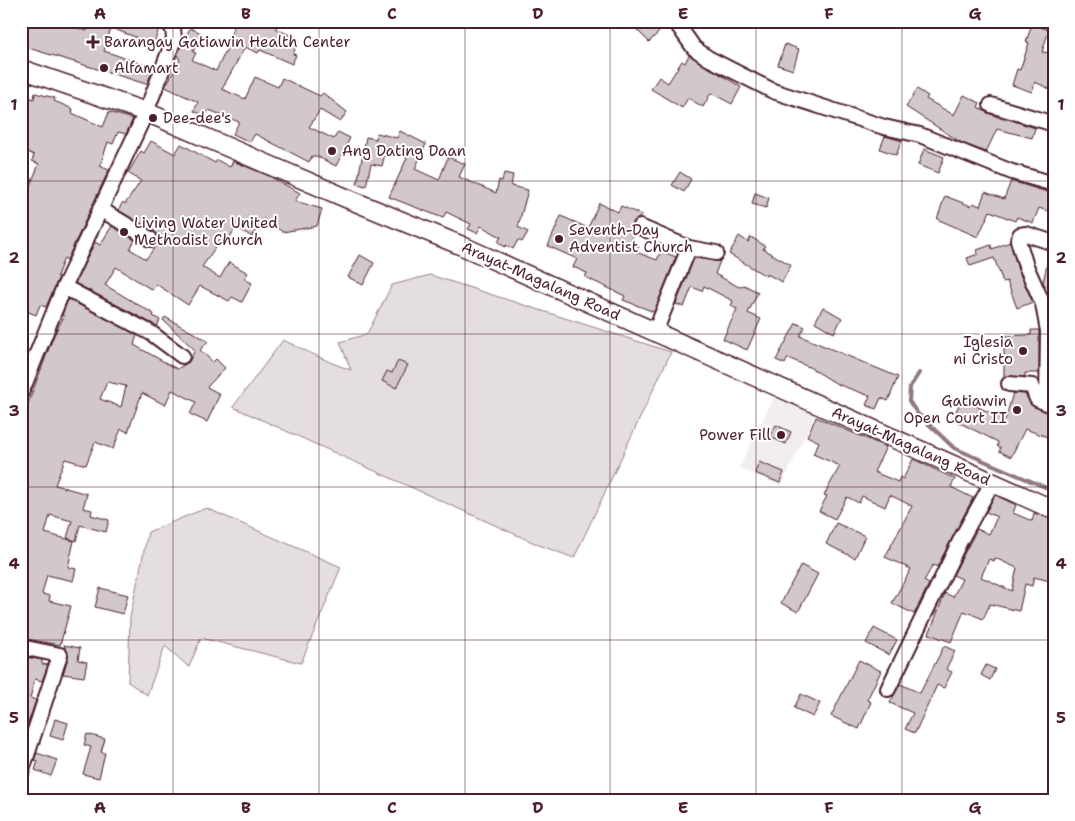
<svg xmlns="http://www.w3.org/2000/svg" width="1075" height="821" font-family="'Shantell Sans',sans-serif">
  <rect width="100%" height="100%" fill="#fff"/>
  <filter id="ink" filterUnits="userSpaceOnUse"><feTurbulence type="fractalNoise" baseFrequency=".02" numOctaves="2"/><feDisplacementMap in="SourceGraphic" scale="10" xChannelSelector="R" yChannelSelector="G"/><feConvolveMatrix kernelMatrix="1 2 1 2 8 2 1 2 1" color-interpolation-filters="sRGB"/></filter>
  <g filter="url(#ink)">
    <path fill="#f2eeef" d="M 775,395 L 816,413 L 781,486 L 739,468 Z"/>
    <path fill="#e5dee0" stroke="#987e86" d="M 430,275 L 671,352 L 574,558 L 539,545 L 233,407 L 283,340 L 332,363 L 351,370 L 340,342 L 367,334 L 392,285 Z
      M 206,508 L 341,567 L 301,663 L 201,638 L 189,667 L 165,646 L 147,695 L 128,682 L 130,617 L 148,532 Z"/>
    <g fill="none" stroke-linecap="round" stroke-linejoin="round">
      <path stroke="#91787e" stroke-width="4" d="M 919,373 L 910,387 L 909,401 L 917,413 L 954,448 L 1054,491"/>
    </g>
    <path fill="#d2c7cb" stroke="#4a1f2b" fill-rule="evenodd" d="M 29,21 L 55,21 L 87,31 L 90,21 L 156,21 L 159,28 L 154,44 L 111,28 L 104,51 L 154,68 L 148,81 L 146,84 L 22,46 Z
      M 236,21 L 279,21 L 276,29 L 299,39 L 293,54 L 296,55 L 292,64 L 260,50 L 258,53 L 245,47 L 222,89 L 245,99 L 255,77 L 278,87 L 282,78 L 320,96 L 323,93 L 347,112 L 340,122 L 320,110 L 309,127 L 334,139 L 338,132 L 350,138 L 336,166 L 316,156 L 312,156 L 309,162 L 255,134 L 250,142 L 233,134 L 239,122 L 209,110 L 205,116 L 194,111 L 198,102 L 165,87 L 180,60 L 177,55 L 190,28 L 201,33 L 193,52 L 196,53 L 192,60 L 216,71 L 230,42 L 228,41 Z
      M 638,21 L 666,21 L 667,24 L 649,42 L 633,26 Z
      M 1032,24 L 1049,30 L 1042,52 L 1054,53 L 1054,91 L 1035,82 L 1032,92 L 1012,85 L 1017,69 L 1020,70 L 1029,43 L 1026,42 Z
      M 785,44 L 799,49 L 793,70 L 778,65 Z
      M 689,55 L 741,87 L 732,104 L 711,93 L 703,107 L 688,98 L 682,108 L 651,89 L 659,77 L 668,83 L 682,61 L 685,63 Z
      M 917,89 L 928,96 L 926,99 L 954,115 L 964,95 L 980,103 L 978,107 L 988,113 L 1005,120 L 1005,118 L 1035,128 L 1032,138 L 997,129 L 986,152 L 962,143 L 906,107 Z
      M 35,93 L 55,98 L 54,101 L 73,109 L 72,113 L 103,127 L 109,112 L 133,119 L 126,134 L 118,132 L 113,144 L 108,142 L 100,166 L 109,170 L 106,176 L 67,260 L 64,258 L 57,276 L 59,277 L 46,307 L 40,305 L 36,315 L 21,309 L 21,207 L 39,164 L 32,161 L 34,155 L 21,149 L 21,94 L 34,99 Z
      M 400,131 L 426,144 L 415,169 L 439,180 L 448,157 L 465,164 L 459,177 L 496,193 L 499,180 L 502,181 L 504,173 L 513,175 L 511,186 L 528,190 L 518,227 L 528,232 L 522,242 L 518,240 L 513,249 L 506,245 L 505,247 L 498,242 L 501,237 L 481,226 L 477,233 L 468,229 L 471,224 L 446,212 L 443,218 L 389,197 L 407,158 L 387,146 L 382,166 L 371,164 L 366,186 L 357,184 L 366,137 L 376,139 L 377,133 L 397,138 Z
      M 885,136 L 902,141 L 896,155 L 880,149 Z
      M 151,141 L 175,154 L 181,144 L 215,163 L 217,160 L 230,167 L 233,161 L 269,176 L 300,193 L 295,201 L 322,209 L 317,226 L 283,232 L 263,219 L 252,237 L 236,227 L 229,239 L 223,236 L 202,267 L 220,278 L 229,262 L 248,273 L 244,279 L 252,283 L 242,302 L 232,297 L 229,301 L 200,286 L 188,305 L 156,284 L 152,290 L 116,267 L 105,285 L 154,314 L 153,316 L 160,320 L 157,326 L 75,283 L 95,242 L 100,245 L 112,226 L 135,240 L 130,249 L 146,259 L 158,243 L 158,235 L 155,232 L 118,210 L 123,202 L 125,204 L 141,181 L 128,173 L 141,151 L 144,153 Z
      M 924,149 L 944,157 L 938,173 L 918,165 Z
      M 680,172 L 691,179 L 684,192 L 672,185 Z
      M 1011,181 L 1054,194 L 1047,211 L 1039,208 L 1033,223 L 1017,217 L 1015,221 L 990,211 L 978,237 L 937,219 L 945,196 L 971,206 L 973,203 L 980,206 L 985,192 L 1004,199 Z
      M 755,193 L 769,198 L 766,208 L 752,204 Z
      M 599,203 L 618,212 L 621,206 L 642,215 L 632,224 L 634,233 L 630,243 L 639,246 L 636,252 L 657,260 L 661,251 L 676,257 L 654,312 L 623,300 L 625,296 L 585,277 L 587,273 L 573,267 L 577,259 L 548,246 L 561,216 L 588,228 Z
      M 739,236 L 748,242 L 751,237 L 765,246 L 763,249 L 791,265 L 782,282 L 767,274 L 766,276 L 729,254 Z
      M 1010,242 L 1018,270 L 1033,302 L 1017,308 L 1007,281 L 1003,282 L 994,258 L 970,266 L 967,258 L 978,254 L 977,250 L 991,245 L 992,249 Z
      M 1050,252 L 1054,253 L 1054,288 L 1045,286 L 1043,282 Z
      M 360,255 L 374,263 L 363,285 L 348,277 Z
      M 694,258 L 720,261 L 715,274 L 739,287 L 744,285 L 758,292 L 748,313 L 761,319 L 747,350 L 723,339 L 737,309 L 731,306 L 733,301 L 704,286 L 702,291 L 692,287 L 684,307 L 676,304 Z
      M 68,299 L 137,335 L 134,345 L 177,369 L 189,362 L 195,350 L 163,320 L 165,317 L 208,341 L 200,350 L 213,362 L 216,359 L 225,368 L 207,387 L 220,394 L 207,422 L 190,414 L 196,402 L 172,390 L 165,405 L 142,393 L 128,432 L 121,429 L 113,449 L 95,442 L 86,465 L 65,459 L 55,485 L 87,494 L 83,508 L 92,510 L 91,515 L 109,520 L 106,532 L 80,525 L 76,541 L 67,538 L 72,521 L 50,515 L 45,533 L 74,541 L 68,567 L 76,569 L 73,581 L 47,575 L 42,594 L 50,596 L 49,601 L 71,606 L 60,645 L 21,638 L 21,422 L 54,335 L 64,316 L 62,315 ZM 107,382 L 126,386 L 121,407 L 100,399 Z
      M 823,307 L 842,318 L 834,333 L 815,322 Z
      M 796,323 L 805,327 L 800,336 L 898,377 L 888,401 L 881,398 L 876,409 L 866,405 L 870,396 L 837,384 L 811,368 L 788,358 L 785,364 L 776,360 Z
      M 1031,330 L 1039,330 L 1039,373 L 1025,373 L 1025,377 L 1004,377 L 1004,336 L 1031,335 Z
      M 398,361 L 408,365 L 396,388 L 382,381 L 387,371 L 392,373 Z
      M 1013,393 L 1025,394 L 1031,405 L 1054,415 L 1054,428 L 1050,438 L 1025,429 L 1011,457 L 999,451 L 1001,448 L 997,446 L 998,442 L 952,419 L 962,399 L 1005,420 Z
      M 816,417 L 886,447 L 874,472 L 898,482 L 900,477 L 903,479 L 913,459 L 955,479 L 951,487 L 973,498 L 937,567 L 933,565 L 924,581 L 929,584 L 914,614 L 892,603 L 911,569 L 885,557 L 912,506 L 890,495 L 885,507 L 862,496 L 859,503 L 847,497 L 835,519 L 819,511 L 827,496 L 824,495 L 840,466 L 813,454 L 819,442 L 807,436 Z
      M 776,425 L 791,432 L 786,444 L 770,437 Z
      M 759,462 L 784,472 L 780,483 L 755,473 Z
      M 995,495 L 1016,505 L 1013,513 L 1032,521 L 1034,513 L 1054,520 L 1054,582 L 1034,577 L 1032,586 L 1025,584 L 1019,611 L 990,604 L 983,619 L 964,611 L 951,642 L 929,634 L 945,593 L 953,597 L 962,579 L 953,575 L 977,529 L 989,534 L 997,517 L 986,512 ZM 995,558 L 1017,568 L 1012,591 L 981,577 L 989,559 L 994,561 Z
      M 836,523 L 865,536 L 855,558 L 826,544 Z
      M 801,565 L 818,574 L 798,612 L 781,603 Z
      M 100,588 L 128,595 L 123,614 L 95,607 Z
      M 874,628 L 897,640 L 889,655 L 866,643 Z
      M 64,645 L 80,648 L 78,660 L 87,662 L 84,677 L 63,674 L 68,657 Z
      M 944,646 L 955,651 L 946,669 L 952,672 L 944,688 L 937,685 L 915,733 L 905,729 L 913,713 L 890,703 L 900,684 L 920,693 Z
      M 21,656 L 42,660 L 42,664 L 48,665 L 42,681 L 35,679 L 30,698 L 36,700 L 21,744 Z
      M 859,660 L 881,671 L 867,700 L 871,702 L 859,729 L 831,716 Z
      M 986,665 L 995,669 L 990,680 L 981,675 Z
      M 801,694 L 820,703 L 813,717 L 794,708 Z
      M 55,719 L 68,723 L 63,740 L 50,736 Z
      M 87,734 L 105,739 L 101,752 L 105,753 L 99,778 L 83,774 L 91,747 L 84,745 Z
      M 37,753 L 57,760 L 51,776 L 35,770 L 38,761 L 34,760 Z"/>
    <g fill="none" stroke-linecap="round" stroke-linejoin="round">
      <g stroke="#4a1f2b" stroke-width="18">
        <path id="minor" d="M 675,21 L 694,48 L 708,58 L 773,91 L 884,127 L 920,135 L 1012,172 L 1054,184
          M 991,105 L 1054,124
          M 100,209 L 150,239
          M 640,227 L 689,248
          M 64,287 L 151,333 L 182,356
          M 655,332 L 689,248 L 716,253
          M 1009,384 L 1032,386 L 1037,399 L 1054,406
          M 21,393 L 64,287 L 146,112 L 174,39 L 173,28 L 165,21
          M 1047,403 L 1048,331 L 1045,315 L 1043,304 L 1026,266 L 1018,240 L 1020,235 L 1026,234 L 1054,243
          M 21,647 L 60,655 L 21,773
          M 888,689 L 961,539 L 992,483"/>
      </g>
      <g stroke="#4a1f2b" stroke-width="21">
        <path id="major" d="M 21,69 L 146,112 L 346,198 L 460,245 L 1054,510"/>
      </g>
      <use href="#minor" stroke="#fff" stroke-width="14"/>
      <use href="#major" stroke="#fff" stroke-width="18"/>
    </g>
  </g>
  <path fill="none" stroke="#4a1f2b" stroke-width="1" stroke-opacity="0.55" d="M 173,21 L 173,800M 319,21 L 319,800M 465,21 L 465,800M 610,21 L 610,800M 756,21 L 756,800M 902,21 L 902,800M 21,181 L 1054,181M 21,334 L 1054,334M 21,487 L 1054,487M 21,640 L 1054,640"/>
  <g fill="#4a1f2b" stroke="#fff" stroke-width="2">
    <path d="M90.5 34.5h5v5h5v5h-5v5h-5v-5h-5v-5h5z"/>
    <circle cx="104" cy="68" r="5"/>
    <circle cx="153" cy="118" r="5"/>
    <circle cx="332" cy="151" r="5"/>
    <circle cx="124" cy="232" r="5"/>
    <circle cx="559" cy="239" r="5"/>
    <circle cx="1023" cy="351" r="5"/>
    <circle cx="1017" cy="410" r="5"/>
    <circle cx="781" cy="435" r="5"/>
  </g>
  <g text-anchor="middle" stroke-width="4" stroke-linejoin="round" paint-order="stroke">
    <g font-size="15" fill="#4a1f2b" stroke="#fff" text-anchor="start">
      <text x="104" y="47">Barangay Gatiawin Health Center</text>
      <text x="114" y="73">Alfamart</text>
      <text x="163" y="123">Dee-dee's</text>
      <text x="342" y="156">Ang Dating Daan</text>
      <text x="134" y="228">Living Water United<tspan x="134" dy="17">Methodist Church</tspan></text>
      <text x="569" y="235">Seventh-Day<tspan x="569" dy="17">Adventist Church</tspan></text>
      <text x="1013" y="347" text-anchor="end">Iglesia<tspan x="1013" dy="17">ni Cristo</tspan></text>
      <text x="1007" y="406" text-anchor="end">Gatiawin<tspan x="1007" dy="17">Open Court II</tspan></text>
      <text x="771" y="440" text-anchor="end">Power Fill</text>
    </g>
    <g font-size="15" fill="#4a1f2b" stroke="#fff">
      <text transform="translate(541 281) rotate(24)" y="5">Arayat-Magalang Road</text>
      <text transform="translate(911 446) rotate(24)" y="5">Arayat-Magalang Road</text>
    </g>
  </g>
  <rect width="1075" height="821" fill="none" stroke="#fff" stroke-width="55"/>
  <rect x="28" y="28" width="1020" height="766" fill="none" stroke="#4a1f2b" stroke-width="2"/>
  <g font-size="16" text-anchor="middle" font-weight="bold" fill="#4a1f2b">
    <text x="100" y="19">A</text>
    <text x="246" y="19">B</text>
    <text x="392" y="19">C</text>
    <text x="538" y="19">D</text>
    <text x="683" y="19">E</text>
    <text x="829" y="19">F</text>
    <text x="975" y="19">G</text>
    <text x="14" y="110">1</text>
    <text x="1061" y="110">1</text>
    <text x="14" y="263">2</text>
    <text x="1061" y="263">2</text>
    <text x="14" y="416">3</text>
    <text x="1061" y="416">3</text>
    <text x="14" y="569">4</text>
    <text x="1061" y="569">4</text>
    <text x="14" y="723">5</text>
    <text x="1061" y="723">5</text>
    <text x="100" y="813">A</text>
    <text x="246" y="813">B</text>
    <text x="392" y="813">C</text>
    <text x="538" y="813">D</text>
    <text x="683" y="813">E</text>
    <text x="829" y="813">F</text>
    <text x="975" y="813">G</text>
  </g>
</svg>
